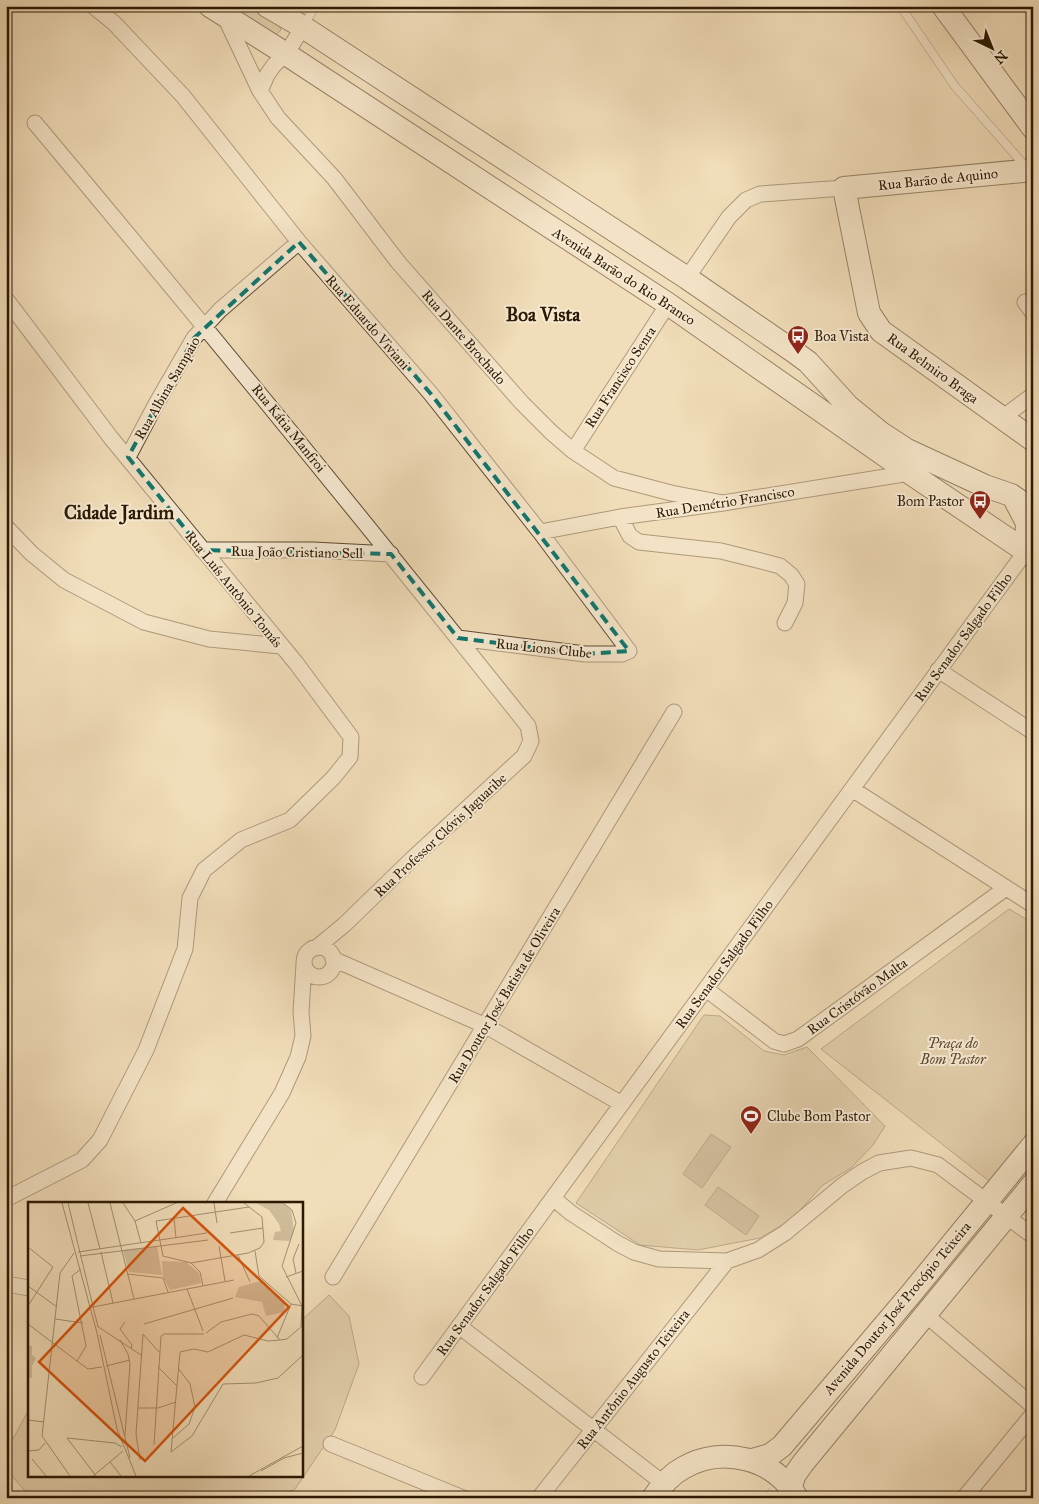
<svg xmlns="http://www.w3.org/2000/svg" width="1039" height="1504" font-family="'IM FELL Great Primer',serif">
  <rect width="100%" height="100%" fill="#f1ddb9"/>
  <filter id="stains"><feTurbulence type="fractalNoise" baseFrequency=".004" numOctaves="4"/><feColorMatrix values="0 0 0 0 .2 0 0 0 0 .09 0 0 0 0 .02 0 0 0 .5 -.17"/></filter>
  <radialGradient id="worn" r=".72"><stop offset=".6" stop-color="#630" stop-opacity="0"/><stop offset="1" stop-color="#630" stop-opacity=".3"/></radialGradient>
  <path fill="#d0bc9a" stroke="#7e6a4e" d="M 225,6 C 233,6 246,4 254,7 C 262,9 279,20 281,30 L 274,37 Z
    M 1009,909 L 1033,923 L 1033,1128 L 989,1181 L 821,1049 Z
    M 704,1015 L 720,1016 L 764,1051 L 784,1055 L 807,1047 L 885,1126 L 873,1145 L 851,1168 L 823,1185 L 791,1220 L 760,1238 L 698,1250 L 640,1245 L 576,1203 Z
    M 329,1295 L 349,1316 L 359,1364 L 335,1430 L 295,1489 L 279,1498 L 32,1498 C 18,1483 6,1474 6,1452 L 29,1409 L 29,1475 L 301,1475 L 301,1321 Z"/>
  <path fill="#ae9a7b" stroke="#7a664b" d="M 711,1134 L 731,1147 L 702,1188 L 683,1174 Z
    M 718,1187 L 759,1216 L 746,1235 L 705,1205 Z"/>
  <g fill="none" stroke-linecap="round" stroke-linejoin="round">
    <g stroke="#5d4a30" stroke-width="9">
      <path id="lane" d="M 901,7 L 954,85 L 1026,167
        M 304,26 L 315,6"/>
    </g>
    <g stroke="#5d4a30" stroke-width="17">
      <path id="street" d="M 93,6 L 114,23 L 183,96 L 299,242 L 431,394 L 540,532 L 629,651 L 622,654 L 585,654 L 458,638
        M 225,17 L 260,91 L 278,118 L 334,178 L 398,262 L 522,403 L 551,432 L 573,451 L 614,478 L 671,493 L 723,503
        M 260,91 L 267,75 L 274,65 L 286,54 L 303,27
        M 35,123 C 202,322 366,523 528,726 L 531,741 L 524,756 L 412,859 L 344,925 L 316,948
        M 687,278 L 729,217 L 746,200 L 760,194 L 844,188
        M 6,299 L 111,438 L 296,663 L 351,737 L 350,757 L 333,778 L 290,820 L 241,840 L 204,870 L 190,898 L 185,949 L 146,1050 L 100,1140 L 82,1160 L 6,1199
        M 1025,302 L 1033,313
        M 1002,418 L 1033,395
        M 573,451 L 668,304
        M 128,457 L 156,404 L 194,338 L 220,310 L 299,242
        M 620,517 L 630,536 L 639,542 L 721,551 L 757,560 L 780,566 L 791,575 L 797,584 L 795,603 L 785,623
        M 6,527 L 31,553 L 64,580 L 144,622 L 209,639 L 281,646
        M 540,532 L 620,517 L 723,503 L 910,473
        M 202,550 L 313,550 L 391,554
        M 938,670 L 1033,732
        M 852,789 L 1033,905
        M304 962a15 15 0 1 1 30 0a15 15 0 1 1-30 0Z
        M 333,959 L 486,1026 L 622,1104
        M 706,989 L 774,1041 L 784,1044 L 798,1039 L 1006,888
        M 553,1198 L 571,1213 L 617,1243 L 634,1252 L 659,1259 L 727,1261 L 758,1250 L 785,1233 L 843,1185 L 862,1172 L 879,1163 L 911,1158 L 938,1165 L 1033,1236
        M 215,1203 L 282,1093 L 298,1057 L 303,1036 L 301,1012 L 304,964
        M 333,1277 L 674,712
        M 6,1284 L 29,1288
        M 926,1315 L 1033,1406
        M 459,1326 L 663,1483
        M 422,1377 L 1026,551
        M 331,1444 L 463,1498
        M 539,1498 L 727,1261
        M 964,1498 L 1033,1414"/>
    </g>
    <g stroke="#2c1903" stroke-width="24">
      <path id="secondary" d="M 210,6 L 286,54 L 668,304 L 910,473 L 1033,556
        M 267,6 L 303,27 L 687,278 L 793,351 L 808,362 L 848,406 L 881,433 L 907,450 L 985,486 L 1011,495 L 1033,510
        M 943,6 L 1033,128
        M 1033,170 L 844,188 L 869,313 L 881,331 L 1033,440
        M 1014,498 L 1027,523 L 1026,551
        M 752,1460 L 770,1455 L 782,1446 L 910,1295 L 1033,1145
        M 791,1487 L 794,1476 L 803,1463 L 1033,1184
        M 653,1498 C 661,1486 670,1475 683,1468 C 722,1445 775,1458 797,1498"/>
    </g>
    <path stroke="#2c1903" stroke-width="2.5" stroke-dasharray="1 2.5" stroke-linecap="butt" d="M 763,1498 L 769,1489"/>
    <use href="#lane" stroke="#f6e9d2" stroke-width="8"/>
    <use href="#street" stroke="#f6e9d2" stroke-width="15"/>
    <use href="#secondary" stroke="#f6e9d2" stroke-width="22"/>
  </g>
  <path d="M0 0H1039V1504H0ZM 299,242 L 431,394 L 629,651 L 585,654 L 458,638 L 391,554 L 202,550 L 128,457 L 194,338 Z" fill="#f1ddb9" fill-opacity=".55" fill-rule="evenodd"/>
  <path fill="none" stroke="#0f766e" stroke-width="4" stroke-dasharray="10 6" stroke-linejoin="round" d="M 299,242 L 431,394 L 629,651 L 585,654 L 458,638 L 391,554 L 202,550 L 128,457 L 194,338 Z"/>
  <defs>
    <g id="bus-pin" transform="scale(1.125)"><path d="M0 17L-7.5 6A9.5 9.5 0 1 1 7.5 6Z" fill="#8f2418" stroke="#f6e9d2"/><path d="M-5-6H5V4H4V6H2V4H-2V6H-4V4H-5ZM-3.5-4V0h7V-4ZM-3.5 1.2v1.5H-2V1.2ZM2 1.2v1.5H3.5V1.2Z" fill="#fff"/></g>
    <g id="stadium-pin" transform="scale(1.125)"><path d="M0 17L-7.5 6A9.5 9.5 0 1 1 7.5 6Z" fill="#8f2418" stroke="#f6e9d2"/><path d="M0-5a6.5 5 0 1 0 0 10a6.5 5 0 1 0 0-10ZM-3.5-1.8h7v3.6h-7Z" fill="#fff"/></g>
  </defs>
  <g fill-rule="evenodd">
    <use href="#bus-pin" x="798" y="336"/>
    <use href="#bus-pin" x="980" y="501"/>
    <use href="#stadium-pin" x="751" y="1116"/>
  </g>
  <g text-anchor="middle" stroke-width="4" stroke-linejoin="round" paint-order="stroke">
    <g font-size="14" fill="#2c1903" stroke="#f6e9d2">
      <text transform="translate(938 179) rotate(-6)" y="5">Rua Barão de Aquino</text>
      <text transform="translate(624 276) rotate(33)" y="5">Avenida Barão do Rio Branco</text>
      <text transform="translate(368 322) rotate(49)" y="5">Rua Eduardo Viviani</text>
      <text transform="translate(464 337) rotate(49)" y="5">Rua Dante Brochado</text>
      <text transform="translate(933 368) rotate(36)" y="5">Rua Belmiro Braga</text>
      <text transform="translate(620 377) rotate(-57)" y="5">Rua Francisco Senra</text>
      <text transform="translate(167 388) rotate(-60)" y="5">Rua Albina Sampaio</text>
      <text transform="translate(289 428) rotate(51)" y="5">Rua Kátia Manfroi</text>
      <text transform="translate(725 502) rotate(-9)" y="5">Rua Demétrio Francisco</text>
      <text transform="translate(297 552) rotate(1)" y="5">Rua João Cristiano Sell</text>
      <text transform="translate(234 589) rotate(51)" y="5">Rua Luís Antônio Tomás</text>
      <text transform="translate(963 637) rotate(-54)" y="5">Rua Senador Salgado Filho</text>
      <text transform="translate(544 648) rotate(6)" y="5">Rua Lions Clube</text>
      <text transform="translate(440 835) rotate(-43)" y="5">Rua Professor Clóvis Jaguaribe</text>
      <text transform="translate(724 964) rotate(-54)" y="5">Rua Senador Salgado Filho</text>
      <text transform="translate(504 995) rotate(-59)" y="5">Rua Doutor José Batista de Oliveira</text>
      <text transform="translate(857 996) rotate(-36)" y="5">Rua Cristóvão Malta</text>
      <text transform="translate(485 1291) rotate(-54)" y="5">Rua Senador Salgado Filho</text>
      <text transform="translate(897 1308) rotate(-50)" y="5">Avenida Doutor José Procópio Teixeira</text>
      <text transform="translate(633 1379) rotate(-52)" y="5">Rua Antônio Augusto Teixeira</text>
    </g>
    <g font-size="14" fill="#2c1903" stroke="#f6e9d2" text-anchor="start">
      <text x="814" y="341">Boa Vista</text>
      <text x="964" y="506" text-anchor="end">Bom Pastor</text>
      <text x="767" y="1121">Clube Bom Pastor</text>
    </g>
    <g font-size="14" font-style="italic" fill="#5d4a30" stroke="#f6e9d2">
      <text x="953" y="1048">Praça do<tspan x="953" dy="16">Bom Pastor</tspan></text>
    </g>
    <g font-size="19" font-weight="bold" fill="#2c1903" stroke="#f6e9d2">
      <text x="543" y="321">Boa Vista</text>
      <text x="119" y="519">Cidade Jardim</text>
    </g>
  </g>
  <g transform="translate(28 1202)">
    <rect width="275" height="275" fill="#f1ddb9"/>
    <path d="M 228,1 L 255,1 L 263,8 L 266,28 L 262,39 L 245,38 L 247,30 L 253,29 L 251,22 L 241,8 ZM 129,44 L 134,73 L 101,70 L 95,48 ZM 134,59 L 158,60 L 171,71 L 173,81 L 142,88 L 135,75 ZM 233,79 L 257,101 L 256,110 L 238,114 L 234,100 L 207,95 L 211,85 ZM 0,143 L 4,144 L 4,153 L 8,156 L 4,164 L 4,176 L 0,175 Z" fill="#d0bc9a"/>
    <path fill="none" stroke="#a28f70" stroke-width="1" d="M 34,1 L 69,131 L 89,227 L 108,274M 40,1 L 70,125M 60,1 L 72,47M 82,1 L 106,97M 95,1 L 107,19 L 113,41M 186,1 L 189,21M 255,1 L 264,8 L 268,21 L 254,64 L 274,104 L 273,124M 146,16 L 148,36M 107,19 L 148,1M 202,31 L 235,26M 191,44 L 197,79M 0,45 L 25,65 L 0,104M 227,49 L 231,74 L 263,102 L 275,104M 50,50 L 179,31M 73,50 L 85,101M 210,53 L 222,80M 52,54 L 180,38M 163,61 L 220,51 L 232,46 L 236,40 L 234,15 L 216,1M 268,71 L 265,57 L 271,42M 99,72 L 135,76 L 140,90M 258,75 L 275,69M 0,84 L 29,105M 175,84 L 172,70 L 163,61 L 135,54 L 128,19 L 221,5M 159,87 L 175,129M 65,105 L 206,78M 27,117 L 55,121M 97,120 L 92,127 L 104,143 L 103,147M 0,122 L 25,141M 116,122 L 205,96M 69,124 L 113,153M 178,131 L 193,120 L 224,112 L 231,114 L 252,138 L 259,137 L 274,124M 115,132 L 131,150M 72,133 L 102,256M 249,136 L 263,102M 92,138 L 100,152 L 102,162 L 97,233M 25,141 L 49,159 L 58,144 L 44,74 L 53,67M 49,159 L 60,167 L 74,165M 78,164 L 102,158M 130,165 L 149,184M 110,206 L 130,206 L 148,200M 0,218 L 16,220M 39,236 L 87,241 L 94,245M 39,236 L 68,274M 145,236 L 161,222 L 167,205 L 162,182 L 150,166M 126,243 L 133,134 L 136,132 L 176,132M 0,249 L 11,248 L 17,241M 143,250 L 152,150 L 166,147 L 180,150 L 216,133 L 240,139 L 252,138M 143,250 L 164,234 L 195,182 L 228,181 L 250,176 L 275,153M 4,257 L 18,274M 112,258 L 108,232 L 115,132M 82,260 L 93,274M 233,269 L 256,256 L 275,251M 42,274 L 14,234 L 32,71 L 46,51M 65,274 L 95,249M 221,274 L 275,244"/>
    <path fill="#d5530b" fill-opacity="0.15" stroke="#d5530b" stroke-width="2.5" d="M 155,6 L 261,105 L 117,259 L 11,160 Z"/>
    <rect width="275" height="275" fill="none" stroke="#2c1903" stroke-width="2.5"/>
  </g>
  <rect width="1039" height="1504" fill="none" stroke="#f1ddb9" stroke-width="25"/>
  <rect x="8" y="8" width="1024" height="1489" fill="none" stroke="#2c1903" stroke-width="2.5"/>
  <rect x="12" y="12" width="1014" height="1479" fill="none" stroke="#2c1903"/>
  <g transform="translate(992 48) rotate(137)" stroke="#f6e9d2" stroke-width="4" paint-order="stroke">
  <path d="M0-4L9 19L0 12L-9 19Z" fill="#2c1903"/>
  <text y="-8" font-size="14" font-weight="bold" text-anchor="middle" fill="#2c1903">N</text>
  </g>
  <rect width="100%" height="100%" filter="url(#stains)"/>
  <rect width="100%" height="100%" fill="url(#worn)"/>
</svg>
